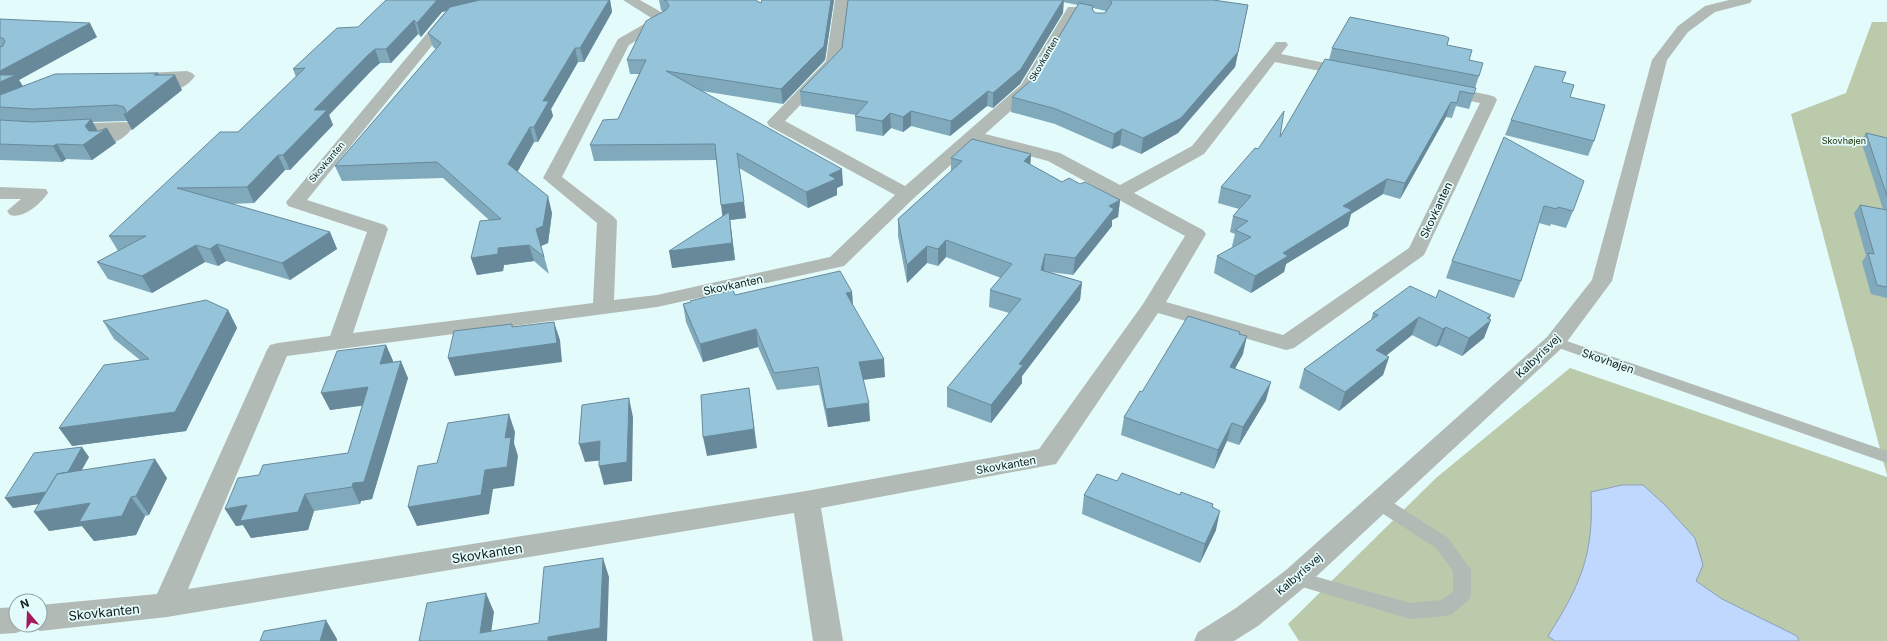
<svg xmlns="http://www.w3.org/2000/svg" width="1887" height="641" font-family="Inter,sans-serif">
  <rect width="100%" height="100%" fill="#e3fbfb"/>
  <path fill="#bacaab" d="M 1872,22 L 1887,22 L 1887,475 L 1791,114 L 1846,93 Z
    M 1570,368 L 1887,477 L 1887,641 L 1299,641 L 1288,624 L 1436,478 Z"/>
  <path fill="#c1d8fe" stroke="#8da0ba" d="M 1622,485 L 1643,485 L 1666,506 L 1695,538 L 1703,565 L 1696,581 L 1722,599 L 1797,636 L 1799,641 L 1555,641 L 1548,636 C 1581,584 1594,554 1591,492 Z"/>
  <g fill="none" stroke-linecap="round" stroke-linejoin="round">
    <path fill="#b2bab5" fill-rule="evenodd" d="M 1555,337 L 1887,451 L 1887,463 L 1550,345 L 1548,342 L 1550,339 Z
      M 1380,497 L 1386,498 L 1448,538 L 1471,570 L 1471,595 L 1469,600 L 1452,614 L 1445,616 L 1410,619 L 1289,583 L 1287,578 L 1289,573 L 1296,571 L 1410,603 L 1441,600 L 1453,592 L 1453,571 L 1436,548 L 1374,508 L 1371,503 L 1374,498 Z"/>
    <path fill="#b2bab5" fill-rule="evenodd" d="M 623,0 L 640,0 L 668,16 L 670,19 L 668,22 L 629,45 L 562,177 L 614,217 L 617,221 L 614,300 L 657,295 L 830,257 L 895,195 L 769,126 L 767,122 L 826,61 L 835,0 L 849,0 L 841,62 L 785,121 L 905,186 L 1021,85 L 1068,7 L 1078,7 L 1080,10 L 1033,91 L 985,134 L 1060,153 L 1120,185 L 1192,146 L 1276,42 L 1286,42 L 1288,45 L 1281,54 L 1355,69 L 1358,72 L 1355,75 L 1350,77 L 1275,62 L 1204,154 L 1134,193 L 1203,230 L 1206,234 L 1166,302 L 1283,335 L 1409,248 L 1480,103 L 1438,94 L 1436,91 L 1438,88 L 1444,86 L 1489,95 L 1495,97 L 1497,100 L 1424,255 L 1294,348 L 1286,350 L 1158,313 L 1056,464 L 821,508 L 843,641 L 813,641 L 794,513 L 167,617 L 40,631 L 29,625 L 27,629 L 16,633 L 0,634 L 0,608 L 16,607 L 16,625 L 40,625 L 40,605 L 157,594 L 267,350 L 270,345 L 278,343 L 330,336 L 367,232 L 288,206 L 286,202 L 444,13 L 454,13 L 456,16 L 307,200 L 385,225 L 388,229 L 353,333 L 593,303 L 597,223 L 543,178 L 618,39 L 653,19 ZM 976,142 L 1048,161 L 1185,236 L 1143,304 L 1039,449 L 806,491 L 188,589 L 287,356 L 657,307 L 844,266 L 914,198 Z
      M 1729,0 L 1752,0 L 1750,3 L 1715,12 L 1688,32 L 1667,60 L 1612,281 L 1563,347 L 1306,586 L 1258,626 L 1234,641 L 1194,641 L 1198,632 L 1236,608 L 1286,570 L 1547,337 L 1592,280 L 1652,60 L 1678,26 L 1705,6 Z
      M 187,71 L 192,73 L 195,76 C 189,84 181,91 170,88 L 168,85 L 171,81 L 141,81 L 138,78 L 141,75 L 146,73 Z
      M 125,122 L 131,123 L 133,127 C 127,137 110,148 98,145 L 95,141 L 105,133 L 67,134 L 61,133 L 59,129 L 61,125 L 67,124 Z
      M 0,187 L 46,189 L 48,193 C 40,204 24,219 10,215 L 7,211 L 21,199 L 0,199 Z"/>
  </g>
  <path fill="#80a9bb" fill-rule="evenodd" d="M 386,0 L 610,0 L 612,12 L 584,62 L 578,62 L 551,109 L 553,116 L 538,142 L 534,142 L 517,171 L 552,213 L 548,243 L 541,246 L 549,274 L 534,261 L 504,265 L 503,271 L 477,275 L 471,258 L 489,220 L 443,178 L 342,181 L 335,166 L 436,49 L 433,47 L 428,33 L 446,11 L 442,12 L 421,37 L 418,34 L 391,63 L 380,63 L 373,69 L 329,115 L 333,125 L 290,170 L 285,170 L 254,203 L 230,204 L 330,232 L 337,249 L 290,280 L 226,261 L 218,266 L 205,262 L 152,293 L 108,279 L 97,262 L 118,251 L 109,236 L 238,132 L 296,77 L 293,69 L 358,27 Z
    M 659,0 L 755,0 L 761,3 L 762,0 L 834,0 L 825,60 L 783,104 L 702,91 L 843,185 L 837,188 L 837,195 L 808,208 L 739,168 L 746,218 L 730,220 L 735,260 L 672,268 L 723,216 L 716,160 L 594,161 L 590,145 L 618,119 L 639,74 L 630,74 L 627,60 L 663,12 L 661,10 Z
    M 848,0 L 1213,0 L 1248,5 L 1235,67 L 1178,133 L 1141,154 L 1120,145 L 1112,149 L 1055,124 L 1011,112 L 1012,97 L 1035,77 L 1078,5 L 1063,2 L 1063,13 L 1020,84 L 993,108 L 987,106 L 950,136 L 911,126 L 903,132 L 891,128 L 883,136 L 856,131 L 855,116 L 856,115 L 801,106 L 800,91 L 842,48 ZM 1093,8 L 1106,11 L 1105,13 L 1095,13 L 1093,10 Z
    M 0,19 L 97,37 L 19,80 L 23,87 L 158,73 L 159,75 L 182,90 L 132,130 L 127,121 L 125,121 L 93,122 L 98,131 L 116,143 L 92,160 L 66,159 L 62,162 L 0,160 Z
    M 1449,38 L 1447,45 L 1469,60 L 1479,76 L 1475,88 L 1474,94 L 1469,109 L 1456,106 L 1452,118 L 1446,117 L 1400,199 L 1383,194 L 1351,214 L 1348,226 L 1286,264 L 1284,272 L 1251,293 L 1214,273 L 1217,256 L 1233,247 L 1232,246 L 1235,234 L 1230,232 L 1233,216 L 1239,209 L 1218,203 L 1221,187 L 1258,149 L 1280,137 L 1329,60 L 1332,48 Z
    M 1562,82 L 1594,141 L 1588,156 L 1505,135 L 1511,120 Z
    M 1866,133 L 1887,138 L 1887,298 L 1871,294 L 1862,262 L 1866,256 L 1854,213 L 1860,205 L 1883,209 L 1861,141 Z
    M 1504,137 L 1573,211 L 1566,228 L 1551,224 L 1550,226 L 1539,223 L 1521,281 L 1514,298 L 1446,278 L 1452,261 Z
    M 1031,154 L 1030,164 L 1062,182 L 1080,184 L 1120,200 L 1118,217 L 1112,220 L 1112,226 L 1073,275 L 1050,272 L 1082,282 L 1080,300 L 1022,376 L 1022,383 L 991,423 L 947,407 L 947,388 L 1009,313 L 989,307 L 990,290 L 1001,278 L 946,257 L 938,266 L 927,263 L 907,283 L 898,236 L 898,219 L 951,171 L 951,158 Z
    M 852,292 L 853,306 L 885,377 L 863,380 L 870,421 L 828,427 L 819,385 L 777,390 L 758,347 L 703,362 L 686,322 L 683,304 L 691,303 L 690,301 Z
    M 1436,298 L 1489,319 L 1484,338 L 1462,356 L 1439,345 L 1436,347 L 1412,335 L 1386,356 L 1389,357 L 1383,375 L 1339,411 L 1299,388 L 1304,369 L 1371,320 L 1373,313 Z
    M 228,310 L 237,328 L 186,431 L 72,446 L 140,360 L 114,339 L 103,321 Z
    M 1240,332 L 1240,334 L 1243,354 L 1235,368 L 1266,400 L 1239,445 L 1227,441 L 1214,469 L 1121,435 L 1124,417 L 1142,392 Z
    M 386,345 L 393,361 L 393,362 L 408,378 L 372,499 L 361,501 L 360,504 L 314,511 L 308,530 L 251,538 L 243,525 L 236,526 L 225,509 L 259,475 L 348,453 L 362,405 L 330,410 Z
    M 89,457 L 82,470 L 167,478 L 149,515 L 145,516 L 136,535 L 94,541 L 82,526 L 49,531 L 39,504 L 13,508 L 5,498 Z
    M 1117,481 L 1180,495 L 1213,504 L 1213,508 L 1216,530 L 1200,563 L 1082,514 L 1084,495 Z"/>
  <path fill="#688999" d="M 437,0 L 492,0 L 442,12 L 421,37 L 417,23 Z
    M 609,0 L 610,0 L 612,12 L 584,62 L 580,48 Z
    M 831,0 L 834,0 L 825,60 L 783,104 L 781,89 Z
    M 1064,0 L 1063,13 L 1020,84 L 993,108 L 993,93 Z
    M 1248,5 L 1235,67 L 1178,133 L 1141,154 L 1143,138 Z
    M 414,20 L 418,34 L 391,63 L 386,49 Z
    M 90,23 L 97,37 L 19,80 L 25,89 L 0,100 L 0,71 Z
    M 575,48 L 578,62 L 551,109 L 553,116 L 538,142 L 534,127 L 543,101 Z
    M 375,49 L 380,63 L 373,69 L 329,115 L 333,125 L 290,170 L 283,155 L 314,110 L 368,55 Z
    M 158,73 L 163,84 L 175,75 L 182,90 L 132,130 L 124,115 L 154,75 Z
    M 988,91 L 987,106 L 950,136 L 951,121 Z
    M 1451,102 L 1446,117 L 1400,199 L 1405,183 Z
    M 911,111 L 911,126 L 903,132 L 903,117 Z
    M 890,113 L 891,128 L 883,136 L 882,121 Z
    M 91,119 L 99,134 L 107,128 L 116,143 L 92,160 L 83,145 L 85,126 Z
    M 530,127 L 534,142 L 513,180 L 508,164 Z
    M 1122,129 L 1120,145 L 1112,149 L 1114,134 Z
    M 57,144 L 66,159 L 62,162 L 53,146 Z
    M 1031,154 L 1030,170 L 1024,161 Z
    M 278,155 L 285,170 L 254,203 L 247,187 Z
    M 842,169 L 843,185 L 837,188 L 837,195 L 808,208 L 806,192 L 829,175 Z
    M 1387,179 L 1383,194 L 1351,214 L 1348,226 L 1286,264 L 1284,272 L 1251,293 L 1255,276 L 1283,253 L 1343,206 Z
    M 548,196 L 552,213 L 548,243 L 541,246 L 549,274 L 536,229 Z
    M 1120,200 L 1118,217 L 1112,220 L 1112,226 L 1073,275 L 1075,258 L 1109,206 Z
    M 744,202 L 746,218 L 730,220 L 735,260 L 672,268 L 669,251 L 723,221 L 721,205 Z
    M 330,232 L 337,249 L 290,280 L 282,263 Z
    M 946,240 L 946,257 L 938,266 L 938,249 Z
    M 217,244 L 226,261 L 218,266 L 210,249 Z
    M 196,245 L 205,262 L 152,293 L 142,276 Z
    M 529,245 L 534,261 L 504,265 L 503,271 L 477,275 L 471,258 L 498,248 Z
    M 927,246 L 927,263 L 907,283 L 907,265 Z
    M 1045,254 L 1044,272 L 1041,270 Z
    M 1082,282 L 1080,300 L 1022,376 L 1022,383 L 991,423 L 991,405 L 1019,364 Z
    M 852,292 L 853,309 L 846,293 Z
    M 228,310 L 237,328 L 186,431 L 72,446 L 59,428 Z
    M 1491,315 L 1488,323 L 1491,320 L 1484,338 L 1462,356 L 1469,338 L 1487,318 Z
    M 1419,317 L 1412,335 L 1370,368 L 1376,350 Z
    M 554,322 L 560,340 L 562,362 L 455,376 L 448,358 Z
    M 1446,327 L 1439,345 L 1436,347 L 1443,329 Z
    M 756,329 L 758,347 L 703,362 L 700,344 Z
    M 1247,336 L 1243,354 L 1226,385 L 1230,367 Z
    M 386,345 L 393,361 L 387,380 L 380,364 Z
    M 1389,357 L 1383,375 L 1339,411 L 1345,392 Z
    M 884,359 L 885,377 L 860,380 L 859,362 Z
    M 401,361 L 408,378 L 372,499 L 361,501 L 360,504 L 352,487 Z
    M 1271,382 L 1266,400 L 1239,445 L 1243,427 Z
    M 368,387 L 375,404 L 330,410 L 321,393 Z
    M 749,388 L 757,448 L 707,456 L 703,437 Z
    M 629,398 L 633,417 L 632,481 L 604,485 L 599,466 Z
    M 869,403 L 870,421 L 828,427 L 826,409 Z
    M 509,414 L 515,432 L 514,443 L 518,456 L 514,486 L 493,489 L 489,514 L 417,526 L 408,507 L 485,470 L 505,438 Z
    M 1232,423 L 1227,441 L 1214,469 L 1218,450 Z
    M 600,441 L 605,460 L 585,462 L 579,444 Z
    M 82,447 L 89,457 L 64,500 L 13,508 L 5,498 Z
    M 155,459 L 167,478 L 149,515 L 136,496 Z
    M 305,494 L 314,511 L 308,530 L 251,538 L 243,525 L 236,526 L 225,509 Z
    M 131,497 L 145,516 L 136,535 L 94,541 L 82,526 L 49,531 L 34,512 Z
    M 1220,511 L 1216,530 L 1200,563 L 1205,544 Z
    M 603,558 L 609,577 L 607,641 L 548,641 L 548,637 Z
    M 486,593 L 494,612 L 490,641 L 480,633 Z
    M 326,620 L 337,639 L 337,641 L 320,641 Z"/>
  <path fill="#95c4da" stroke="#688999" d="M 386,0 L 437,0 L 417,23 L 414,20 L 386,49 L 375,49 L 368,55 L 314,110 L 327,110 L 283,155 L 278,155 L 247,187 L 177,188 L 330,232 L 282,263 L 217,244 L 210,249 L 196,245 L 142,276 L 97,262 L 146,236 L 109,236 L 220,132 L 238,132 L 305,68 L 293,69 L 337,28 L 358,27 Z
    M 480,0 L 609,0 L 580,48 L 575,48 L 543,101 L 549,101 L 534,127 L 530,127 L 508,164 L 548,196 L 543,226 L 536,229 L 544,257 L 529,245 L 498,248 L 498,254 L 471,258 L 480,221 L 501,219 L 437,162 L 335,166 L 441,43 L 428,33 L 450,7 Z
    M 664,0 L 755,0 L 761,3 L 762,0 L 831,0 L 824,46 L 781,89 L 666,71 L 842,169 L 829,175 L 836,179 L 806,192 L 737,153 L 744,202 L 721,205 L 715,144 L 590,145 L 603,120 L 618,119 L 646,60 L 627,60 L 646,21 L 666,10 L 669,6 L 667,2 Z
    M 848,0 L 1063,0 L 1021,69 L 993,93 L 988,91 L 951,121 L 911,111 L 903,117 L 890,113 L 882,121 L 855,116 L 868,102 L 800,91 L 842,48 Z
    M 1110,0 L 1213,0 L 1248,5 L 1238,52 L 1181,118 L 1143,138 L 1122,129 L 1114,134 L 1056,109 L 1012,97 L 1035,77 L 1079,3 L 1093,6 L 1092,9 L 1095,13 L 1105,13 L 1112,3 Z
    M 1350,17 L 1445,36 L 1449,38 L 1447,45 L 1472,50 L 1469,60 L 1483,63 L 1479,76 L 1332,48 Z
    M 0,19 L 21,20 L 90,23 L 0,71 L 0,47 L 3,46 L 5,41 L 3,38 L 0,38 Z
    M 1325,59 L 1476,88 L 1474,94 L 1460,91 L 1457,103 L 1451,102 L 1405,183 L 1387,179 L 1343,206 L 1352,210 L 1283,253 L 1288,256 L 1255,276 L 1217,256 L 1251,237 L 1235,230 L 1248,221 L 1233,216 L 1251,196 L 1221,187 L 1255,148 L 1258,149 L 1284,111 L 1280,137 Z
    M 1535,66 L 1566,72 L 1562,82 L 1574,85 L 1570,97 L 1605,105 L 1594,141 L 1511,120 Z
    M 158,73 L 154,75 L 175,75 L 124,115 L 126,111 L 124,107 L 117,105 L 33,109 L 0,107 L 0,95 L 55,74 Z
    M 0,75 L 16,75 L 0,82 Z
    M 91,119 L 85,126 L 89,131 L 99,131 L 107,128 L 83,145 L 57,144 L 53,146 L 0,144 L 0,120 L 33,122 Z
    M 1866,133 L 1887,138 L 1887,196 Z
    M 1504,137 L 1584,181 L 1573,211 L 1558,207 L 1557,209 L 1544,206 L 1521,281 L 1452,261 Z
    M 972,139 L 1031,154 L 1024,161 L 1062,182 L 1069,178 L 1080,184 L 1085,182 L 1120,200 L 1109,206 L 1114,209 L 1075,258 L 1045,254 L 1041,270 L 1082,282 L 1019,364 L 1023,365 L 991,405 L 947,388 L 1021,299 L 990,290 L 1012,264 L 946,240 L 938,249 L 927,246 L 907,265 L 898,219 L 962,161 L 951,158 Z
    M 1860,205 L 1887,210 L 1887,287 L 1877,285 L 1868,253 L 1874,254 Z
    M 729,212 L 732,243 L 669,251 Z
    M 840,271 L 852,292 L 846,293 L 884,359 L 859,362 L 869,403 L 826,409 L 818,367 L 774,373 L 756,329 L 700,344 L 683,304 L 691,302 L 690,301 L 733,290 L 735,295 Z
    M 1410,286 L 1436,298 L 1439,290 L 1491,315 L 1487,318 L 1491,320 L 1469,338 L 1446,327 L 1443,329 L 1419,317 L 1376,350 L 1389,357 L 1345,392 L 1304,369 L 1378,315 L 1373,313 Z
    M 206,300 L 228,310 L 175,412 L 59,428 L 104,365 L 149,359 L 103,321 Z
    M 1188,316 L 1240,332 L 1239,334 L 1247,336 L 1230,367 L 1271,382 L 1243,427 L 1232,423 L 1218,450 L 1124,417 L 1140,391 L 1142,392 Z
    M 554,322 L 557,343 L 448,358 L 454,331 L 512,324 L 512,327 Z
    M 386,345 L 380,364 L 401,361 L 364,482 L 353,483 L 352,487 L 305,494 L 298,512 L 240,521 L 247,505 L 225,509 L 238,478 L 259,475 L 263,465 L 348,453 L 368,387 L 321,393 L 337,351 Z
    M 749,388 L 754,429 L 703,437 L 701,395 Z
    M 629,398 L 627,462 L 599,466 L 600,441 L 579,444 L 582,405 Z
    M 509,414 L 505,438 L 511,437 L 507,467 L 485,470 L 481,495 L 408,507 L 418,466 L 437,463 L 448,423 Z
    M 82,447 L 68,472 L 57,474 L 46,492 L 5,498 L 34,453 Z
    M 155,459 L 136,496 L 131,497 L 122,516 L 79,522 L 90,503 L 34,512 L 57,474 Z
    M 1122,473 L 1180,495 L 1181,492 L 1213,504 L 1212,507 L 1220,511 L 1205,544 L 1084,495 L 1097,474 L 1117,481 Z
    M 603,558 L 600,628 L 548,637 L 548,641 L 419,641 L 427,603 L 486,593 L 480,633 L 539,623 L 544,567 Z
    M 326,620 L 320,641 L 260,641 L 264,631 Z"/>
  <g text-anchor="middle" stroke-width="3.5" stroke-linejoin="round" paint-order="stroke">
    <g font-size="9" fill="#151d1d" stroke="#e3fbfb">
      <text transform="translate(1044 59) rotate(-60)" y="3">Skovkanten</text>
      <text transform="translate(327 162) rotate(-50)" y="3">Skovkanten</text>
    </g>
    <g font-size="9" fill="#203307" stroke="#e3fbfb">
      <text x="1844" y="144">Skovhøjen</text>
    </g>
    <g font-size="11" fill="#151d1d" stroke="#e3fbfb">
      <text transform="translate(1436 210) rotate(-65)" y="4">Skovkanten</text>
      <text transform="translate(733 285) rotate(-12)" y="4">Skovkanten</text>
      <text transform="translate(1538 356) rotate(-44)" y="4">Kalbyrisvej</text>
      <text transform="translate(1608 361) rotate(19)" y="4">Skovhøjen</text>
      <text transform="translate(1006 465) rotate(-10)" y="4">Skovkanten</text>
      <text transform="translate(1299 574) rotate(-41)" y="4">Kalbyrisvej</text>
    </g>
    <g font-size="13" fill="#151d1d" stroke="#e3fbfb">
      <text transform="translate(487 553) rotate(-9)" y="5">Skovkanten</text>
      <text transform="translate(104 612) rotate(-6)" y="5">Skovkanten</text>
    </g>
  </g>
  <g transform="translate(28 613) rotate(341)"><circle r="19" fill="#e3fbfb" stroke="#91a2a2"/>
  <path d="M0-3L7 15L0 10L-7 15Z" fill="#a6195d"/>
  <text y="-6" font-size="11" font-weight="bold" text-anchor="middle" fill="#151d1d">N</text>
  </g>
</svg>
